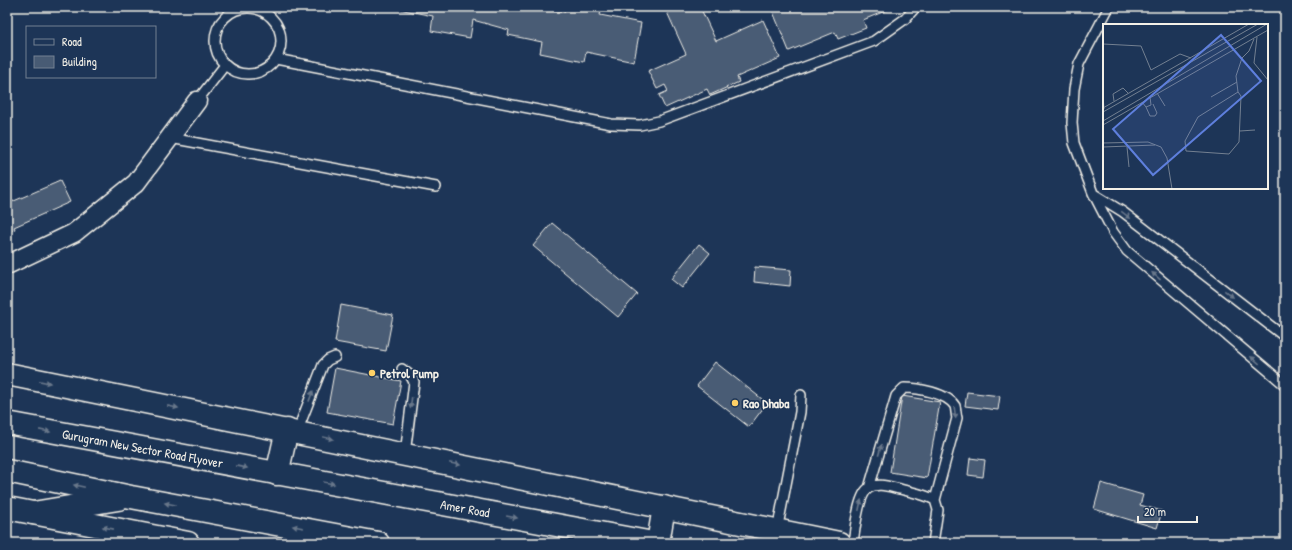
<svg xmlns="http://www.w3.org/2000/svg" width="1292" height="550" font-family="'Patrick Hand',sans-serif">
  <rect width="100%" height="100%" fill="#1d3557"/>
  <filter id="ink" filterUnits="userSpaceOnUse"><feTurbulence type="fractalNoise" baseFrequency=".025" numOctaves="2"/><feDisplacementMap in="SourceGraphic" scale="8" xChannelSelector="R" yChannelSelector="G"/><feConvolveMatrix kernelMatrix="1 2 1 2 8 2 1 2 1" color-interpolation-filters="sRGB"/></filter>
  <g filter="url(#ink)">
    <path fill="#485b74" stroke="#f4f1e8" d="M 389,7 L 537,7 L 564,12 L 565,7 L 602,7 L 600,15 L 641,23 L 634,62 L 586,52 L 584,62 L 540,53 L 542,42 L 508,35 L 509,30 L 473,20 L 470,38 L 431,31 L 433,16 Z
      M 671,7 L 700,7 L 716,41 L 763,20 L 780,58 L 737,77 L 739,82 L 710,95 L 707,89 L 665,108 L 659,95 L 668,91 L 665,85 L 657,89 L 648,71 L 686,54 L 666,10 Z
      M 771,7 L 895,7 L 863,20 L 866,28 L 838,39 L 835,32 L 789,51 Z
      M 60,181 L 70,202 L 14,227 L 15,229 L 7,232 L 7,204 Z
      M 552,223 L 637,294 L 618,317 L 533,246 Z
      M 699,244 L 710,253 L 682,288 L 671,279 Z
      M 755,267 L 791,270 L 790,286 L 754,282 Z
      M 341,305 L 393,315 L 386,351 L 335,342 Z
      M 715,362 L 767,403 L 749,427 L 697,386 Z
      M 335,368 L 401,381 L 393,424 L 327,412 Z
      M 967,392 L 1000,396 L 998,410 L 965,406 Z
      M 902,396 L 940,402 L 927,478 L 890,472 Z
      M 970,458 L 985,460 L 983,477 L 968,475 Z
      M 1101,483 L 1143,495 L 1140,505 L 1162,511 L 1157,528 L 1094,509 Z"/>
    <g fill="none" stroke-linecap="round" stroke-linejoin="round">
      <g stroke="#f4f1e8" stroke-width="12">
        <path id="lane" d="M 1109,7 L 1079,64 L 1074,89 L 1072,123 L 1074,143 L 1093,193 L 1113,232 L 1127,251 L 1285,385
          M215 41a33 33 0 1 1 66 0a33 33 0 1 1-66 0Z
          M 276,59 L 611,124 L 640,125 L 659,121 L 874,41 L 905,19 L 916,7
          M 197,101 L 225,65
          M 170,138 L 436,187
          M 1094,194 L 1123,212 L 1285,337
          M 402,369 L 410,375 L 414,382 L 405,454
          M 297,432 L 323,365 L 328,360 L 335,357
          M 869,488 L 896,396 L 904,388 C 918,388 947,393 955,406 C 956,409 956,415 957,418 L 935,500
          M 777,531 L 800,412 L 801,395
          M 853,543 C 855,530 858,494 869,488 C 878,482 890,487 900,489 C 911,492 924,494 935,500 L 938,510 L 933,543"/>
      </g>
      <g stroke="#f4f1e8" stroke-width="21">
        <path id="street" d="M 7,265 L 74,233 L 136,183 L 197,101"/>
      </g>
      <g stroke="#f4f1e8" stroke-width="25">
        <path id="secondary" d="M 7,374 L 839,543
          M 7,508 L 188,543"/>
      </g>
      <g stroke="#f4f1e8" stroke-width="25">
        <g id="highway">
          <path id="s1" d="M 7,423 L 653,543"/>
          <path d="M 7,471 L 131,497 L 378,543"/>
          <path d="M 277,474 L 287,430"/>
          <path d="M 33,513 L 118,499"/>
          <path d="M 658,543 L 664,507"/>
        </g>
      </g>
      <use href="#lane" stroke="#1d3557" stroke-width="9"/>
      <use href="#street" stroke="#1d3557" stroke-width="18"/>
      <use href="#secondary" stroke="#1d3557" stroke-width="22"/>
      <use href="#highway" stroke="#1d3557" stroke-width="22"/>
    </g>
    <defs><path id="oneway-solid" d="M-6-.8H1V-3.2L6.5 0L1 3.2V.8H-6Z"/></defs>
    <g fill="#68778a">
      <use href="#oneway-solid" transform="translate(1126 215) rotate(37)"/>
      <use href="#oneway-solid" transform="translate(1156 276) rotate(-139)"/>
      <use href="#oneway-solid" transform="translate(1229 294) rotate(38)"/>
      <use href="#oneway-solid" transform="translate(1255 360) rotate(-141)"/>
      <use href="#oneway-solid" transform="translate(45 382) rotate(11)"/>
      <use href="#oneway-solid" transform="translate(311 396) rotate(-69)"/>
      <use href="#oneway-solid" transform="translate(411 403) rotate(97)"/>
      <use href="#oneway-solid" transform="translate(173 407) rotate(11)"/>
      <use href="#oneway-solid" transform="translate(955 413) rotate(82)"/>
      <use href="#oneway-solid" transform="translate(45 431) rotate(11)"/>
      <use href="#oneway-solid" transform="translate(328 438) rotate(12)"/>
      <use href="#oneway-solid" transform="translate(880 450) rotate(-74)"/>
      <use href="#oneway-solid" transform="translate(455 464) rotate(12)"/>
      <use href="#oneway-solid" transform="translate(242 467) rotate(11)"/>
      <use href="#oneway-solid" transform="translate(329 483) rotate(10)"/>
      <use href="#oneway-solid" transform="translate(79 486) rotate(-168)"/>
      <use href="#oneway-solid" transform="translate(170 504) rotate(-170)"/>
      <use href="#oneway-solid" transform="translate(860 505) rotate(-78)"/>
      <use href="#oneway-solid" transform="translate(512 517) rotate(10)"/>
      <use href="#oneway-solid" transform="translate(298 527) rotate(-170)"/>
      <use href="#oneway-solid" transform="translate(108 528) rotate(-169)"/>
    </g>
  </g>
  <g fill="#ffd166" stroke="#1d3557" stroke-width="1.5">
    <circle cx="372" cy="373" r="4"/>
    <circle cx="735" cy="403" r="4"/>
  </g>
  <g text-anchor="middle" stroke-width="3.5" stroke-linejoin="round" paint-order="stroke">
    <g font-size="13" font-weight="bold" fill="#f4f1e8" stroke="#1d3557" text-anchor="start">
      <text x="380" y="378">Petrol Pump</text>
      <text x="743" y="408">Rao Dhaba</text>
    </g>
    <g font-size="13" fill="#f4f1e8" stroke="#1d3557">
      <text dy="5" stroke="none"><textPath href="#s1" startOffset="138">Gurugram New Sector Road Flyover</textPath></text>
      <text dy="5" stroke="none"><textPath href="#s1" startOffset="466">Amer Road</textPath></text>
    </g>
  </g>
  <g transform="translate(1103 24)">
    <rect width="165" height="165" fill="#1d3557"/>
    <path fill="none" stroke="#738091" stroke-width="1" d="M 154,13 L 151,39 L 165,56M 0,20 L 38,22 L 48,46 L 77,30 L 88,34M 135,68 L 95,93 L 82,117 L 83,127 L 126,130 L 136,118 L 138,72 L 135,68 L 133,52 L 139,34 L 146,27 L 151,15M 54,69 L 62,82M 0,71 L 1,85M 108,73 L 134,58M 11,77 L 10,70 L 20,64 L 25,69M 39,78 L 43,83 L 48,81 L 47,73M 43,83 L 47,92 L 52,92 L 54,89 L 50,80M 0,84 L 146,0M 0,88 L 155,0M 0,97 L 164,0M 0,101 L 165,6M 137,107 L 152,106M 0,119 L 45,118 L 58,123 L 64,134 L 69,165M 0,123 L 52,121M 24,123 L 26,143"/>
    <path fill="#5e7fdd" fill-opacity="0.15" stroke="#5e7fdd" stroke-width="2" d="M 118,11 L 158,57 L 50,151 L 10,105 Z"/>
    <rect width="165" height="165" fill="none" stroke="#f4f1e8" stroke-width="2"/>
  </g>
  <rect width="1292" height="550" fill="none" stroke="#1d3557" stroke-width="24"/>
  <rect x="12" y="12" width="1268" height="526" fill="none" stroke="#f4f1e8" stroke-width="1.5" filter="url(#ink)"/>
  <rect x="26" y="26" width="130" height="52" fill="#1d3557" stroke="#738091"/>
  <rect x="34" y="39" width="20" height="6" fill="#1d3557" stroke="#738091"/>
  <text x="62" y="46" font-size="12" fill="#f4f1e8">Road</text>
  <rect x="34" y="56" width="20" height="12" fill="#485b74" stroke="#738091"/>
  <text x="62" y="66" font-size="12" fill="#f4f1e8">Building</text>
  <path d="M1138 516v6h59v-6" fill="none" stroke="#f4f1e8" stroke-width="2"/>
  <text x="1144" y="516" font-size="12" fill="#f4f1e8" stroke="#1d3557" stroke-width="3" paint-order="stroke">20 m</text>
</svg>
